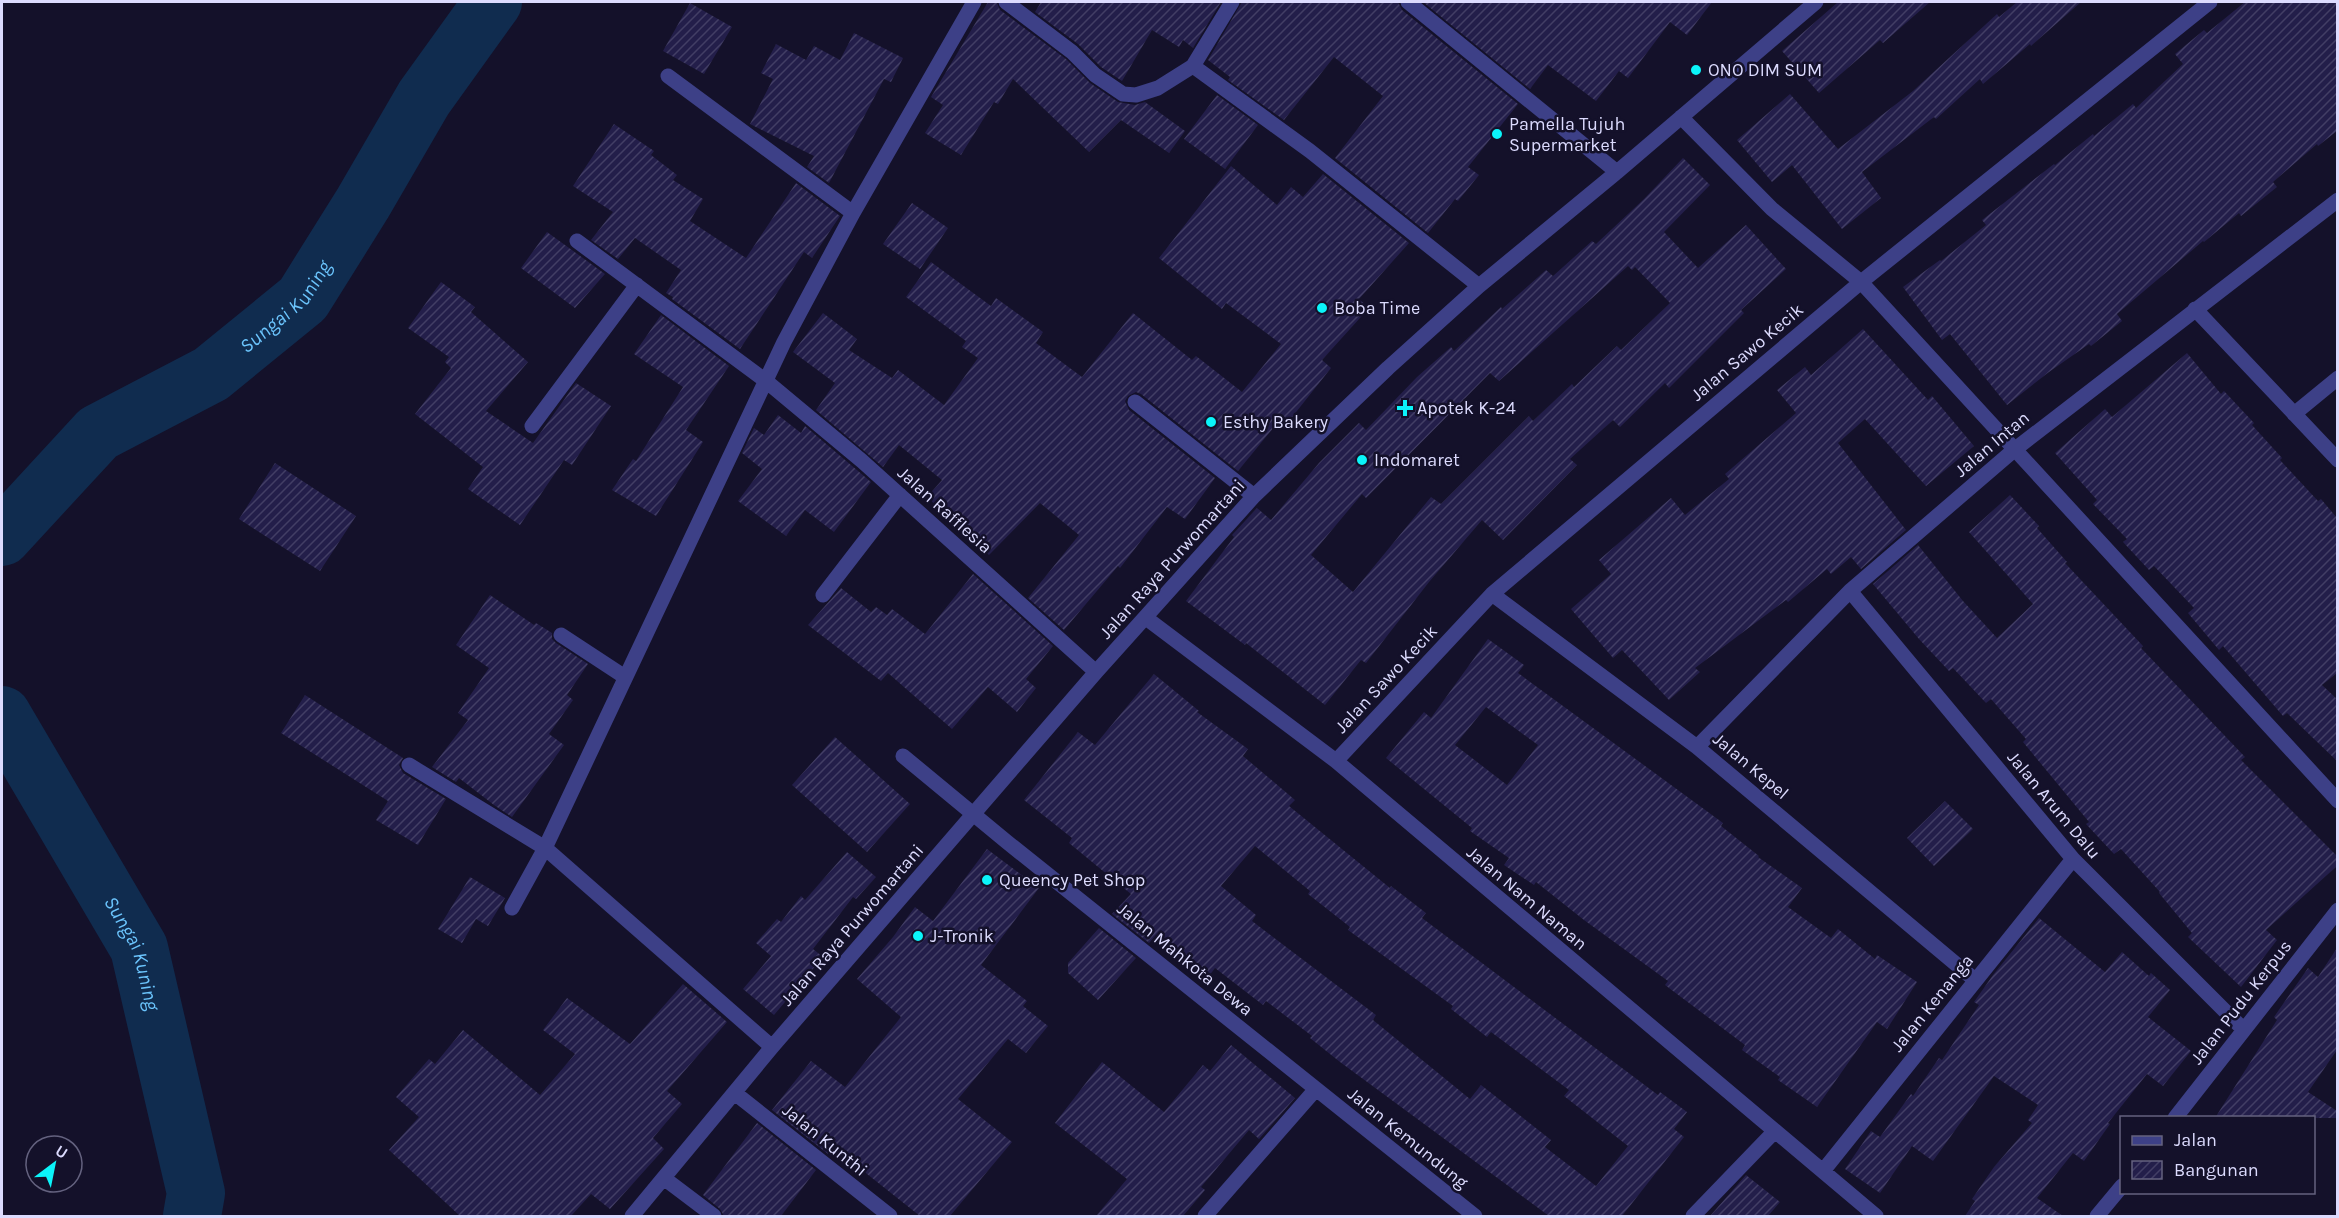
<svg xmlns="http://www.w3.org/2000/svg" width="2339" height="1218" font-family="Karla,sans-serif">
  <defs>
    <pattern id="building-hatch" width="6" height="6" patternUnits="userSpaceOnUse" patternTransform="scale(1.5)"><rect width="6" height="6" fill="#231e4a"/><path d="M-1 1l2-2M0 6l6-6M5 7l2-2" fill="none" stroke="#423e65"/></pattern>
  </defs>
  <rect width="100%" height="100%" fill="#14112a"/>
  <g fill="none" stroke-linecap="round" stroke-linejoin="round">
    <g stroke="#102c4f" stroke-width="58">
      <path id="s1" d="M 2,537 L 98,433 L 211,374 L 303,299 L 363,203 L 424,98 L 493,2"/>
      <path id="s2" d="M 2,715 L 139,948 L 196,1193 L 192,1216"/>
    </g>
  </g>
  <path fill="url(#building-hatch)" fill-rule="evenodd" d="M 988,2 L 997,3 L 1000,10 L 1066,59 L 1090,83 L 1118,102 L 1135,105 L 1145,102 L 1185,131 L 1169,153 L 1121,120 L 1089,152 L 1013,79 L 998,104 L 994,102 L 961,155 L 925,133 L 943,105 L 931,97 Z
    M 1041,2 L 1221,2 L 1193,48 L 1183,40 L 1179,47 L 1152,30 L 1122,81 L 1101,67 L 1078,44 L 1035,12 Z
    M 1242,2 L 1398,2 L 1402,10 L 1518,104 L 1468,167 L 1479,175 L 1458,201 L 1455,199 L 1428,233 L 1335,158 L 1383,96 L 1334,57 L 1284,120 L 1228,80 L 1230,77 L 1208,60 Z
    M 1423,2 L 1712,2 L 1687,35 L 1670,22 L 1628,78 L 1619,71 L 1596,101 L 1548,65 L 1530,89 Z
    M 1838,2 L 1930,2 L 1883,43 L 1880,40 L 1819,93 L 1782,51 Z
    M 2017,2 L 2081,2 L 2031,46 L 2030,44 L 1983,84 L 1980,79 L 1936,119 L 1934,117 L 1862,172 L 1881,198 L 1842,229 L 1792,165 L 1772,182 L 1737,140 L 1790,94 L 1838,149 L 1913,91 L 1997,14 L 1999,17 Z
    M 2245,2 L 2337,2 L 2337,131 L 2318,146 L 2317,144 L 2273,182 L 2277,187 L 2241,216 L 2239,213 L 2204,242 L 2203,241 L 2117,314 L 2122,321 L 2091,346 L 2089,344 L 2049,372 L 2007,405 L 1950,334 L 1942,340 L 1903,287 L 1940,260 L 1941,261 L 1986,225 L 1982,220 L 2054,164 L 2055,165 L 2093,134 L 2094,136 L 2133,104 L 2136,108 L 2183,64 L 2175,54 L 2204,30 L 2207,33 Z
    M 690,3 L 732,27 L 704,74 L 663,51 Z
    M 854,33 L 903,58 L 891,82 L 884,79 L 829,183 L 807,167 L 814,156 L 750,124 L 773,79 L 761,73 L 776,44 L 806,60 L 814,46 L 840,60 Z
    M 1217,95 L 1258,125 L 1225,169 L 1184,139 Z
    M 614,124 L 654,151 L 651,155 L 677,175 L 673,180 L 703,199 L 690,221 L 746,258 L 796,183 L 840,216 L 812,258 L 804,252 L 740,349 L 672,299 L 673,297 L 666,293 L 681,270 L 635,238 L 618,259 L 591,240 L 613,212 L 573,186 Z
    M 1683,158 L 1710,185 L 1664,232 L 1698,268 L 1746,225 L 1786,269 L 1741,310 L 1744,313 L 1669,388 L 1665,383 L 1620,427 L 1613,420 L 1570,459 L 1577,465 L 1503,540 L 1482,520 L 1429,582 L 1366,663 L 1361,660 L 1325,705 L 1246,643 L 1245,645 L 1186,601 L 1234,537 L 1232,535 L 1257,508 L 1271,520 L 1319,463 L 1359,423 L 1366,430 L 1417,377 L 1451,347 L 1454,351 L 1501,307 L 1502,309 L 1546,270 L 1553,276 L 1592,241 L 1596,244 L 1644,199 ZM 1628,266 L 1632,270 L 1635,267 L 1670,303 L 1621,350 L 1617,346 L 1574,387 L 1572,384 L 1533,421 L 1529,416 L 1441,504 L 1431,497 L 1353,592 L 1311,555 L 1362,494 L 1366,498 L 1490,373 L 1499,381 Z
    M 1231,166 L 1277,205 L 1291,187 L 1303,197 L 1323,174 L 1409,243 L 1359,299 L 1369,308 L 1322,360 L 1331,368 L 1289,421 L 1283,416 L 1238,471 L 1141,394 L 1136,392 L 1128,396 L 1125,401 L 1129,410 L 1215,478 L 1185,519 L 1167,507 L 1120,568 L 1118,566 L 1064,630 L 1028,598 L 1079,535 L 1040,503 L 989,555 L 927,497 L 942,480 L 899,445 L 883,467 L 816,410 L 835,383 L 793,352 L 823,313 L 857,339 L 849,350 L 892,378 L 898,370 L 944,405 L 978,358 L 962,347 L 966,341 L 906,297 L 931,262 L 991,306 L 996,298 L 1043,332 L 1036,343 L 1082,377 L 1133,313 L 1192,360 L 1196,356 L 1242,392 L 1281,344 L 1226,303 L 1222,309 L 1159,258 Z
    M 912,203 L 948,228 L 920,269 L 883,244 Z
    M 547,232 L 605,274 L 575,308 L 521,268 Z
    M 441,282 L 475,307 L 471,312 L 528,362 L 486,411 L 533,443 L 576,383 L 611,406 L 572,465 L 564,460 L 520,525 L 468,489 L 483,467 L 415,414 L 451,368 L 445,362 L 449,357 L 408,328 Z
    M 661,315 L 729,366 L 686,430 L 703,442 L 656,516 L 612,490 L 633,459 L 636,461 L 683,387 L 634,354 Z
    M 1863,329 L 1928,400 L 1932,396 L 1974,446 L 1926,486 L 1865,419 L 1838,443 L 1906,530 L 1861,569 L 1851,557 L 1831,574 L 1827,569 L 1788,602 L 1786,600 L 1695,668 L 1700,672 L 1669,700 L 1622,650 L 1613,658 L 1571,609 L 1611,574 L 1599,560 L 1671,498 L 1685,515 L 1729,479 L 1725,474 L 1796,413 L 1777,390 L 1805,367 L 1811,375 Z
    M 2187,353 L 2221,394 L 2224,391 L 2254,423 L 2252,425 L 2282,458 L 2280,460 L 2318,501 L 2321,499 L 2337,518 L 2337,673 L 2322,685 L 2337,699 L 2337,761 L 2287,713 L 2283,716 L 2223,646 L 2219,650 L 2188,613 L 2194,608 L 2154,566 L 2149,570 L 2123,542 L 2127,539 L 2093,504 L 2097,500 L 2055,453 L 2105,409 L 2112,417 Z
    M 778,415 L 801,433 L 805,426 L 871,482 L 834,532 L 805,510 L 786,536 L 738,501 L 762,469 L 742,453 L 754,428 L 764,435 Z
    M 275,463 L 356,516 L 320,571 L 239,519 Z
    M 2010,495 L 2039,526 L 2037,528 L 2067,562 L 2065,563 L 2143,646 L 2141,648 L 2245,757 L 2241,760 L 2337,856 L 2337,866 L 2266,930 L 2277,940 L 2241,987 L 2188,937 L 2192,933 L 2159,893 L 2160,892 L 2121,849 L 2114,854 L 2086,824 L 2089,822 L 2023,742 L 2026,739 L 1991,699 L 1986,703 L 1953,668 L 1949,671 L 1919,639 L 1873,584 L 1918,545 L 1963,601 L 1997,638 L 2033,604 L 1969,532 Z
    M 973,574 L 1053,646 L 1026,679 L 1036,688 L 1017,712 L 988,687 L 952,729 L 888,673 L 881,681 L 808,625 L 841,588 L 871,612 L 876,607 L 887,615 L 892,609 L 925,634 Z
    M 490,595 L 534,625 L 536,623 L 552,633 L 552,639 L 556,643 L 588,664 L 567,695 L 573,700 L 549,734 L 564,745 L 512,817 L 494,805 L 459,778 L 456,782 L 432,767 L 468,720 L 458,713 L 489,668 L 456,645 Z
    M 1488,639 L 1524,665 L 1518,673 L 1723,823 L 1721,826 L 1759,856 L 1758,857 L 1802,888 L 1788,907 L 1831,938 L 1838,929 L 1875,959 L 1877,955 L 1917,982 L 1887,1029 L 1877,1022 L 1817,1107 L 1778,1080 L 1780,1077 L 1742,1050 L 1745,1045 L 1665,985 L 1668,981 L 1584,920 L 1536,882 L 1534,885 L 1504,865 L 1509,858 L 1470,831 L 1472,828 L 1386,758 L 1424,712 L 1431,718 ZM 1486,707 L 1538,745 L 1507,785 L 1455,745 Z
    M 1154,674 L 1199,711 L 1197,712 L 1248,749 L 1243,756 L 1295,800 L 1289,806 L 1390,888 L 1391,886 L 1426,913 L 1422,918 L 1658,1095 L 1660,1092 L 1687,1112 L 1674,1129 L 1684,1137 L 1622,1216 L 1549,1216 L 1340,1062 L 1310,1038 L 1312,1036 L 1266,1001 L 1263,1005 L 1215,968 L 1209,976 L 1156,935 L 1149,943 L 1112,914 L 1131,894 L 1069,843 L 1072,838 L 1024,800 L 1078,732 L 1095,745 ZM 1255,846 L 1310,891 L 1308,894 L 1350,927 L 1348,930 L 1453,1006 L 1451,1009 L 1487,1037 L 1491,1032 L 1569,1090 L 1564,1096 L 1628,1146 L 1596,1186 L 1545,1147 L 1551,1140 L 1481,1085 L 1470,1099 L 1373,1020 L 1376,1015 L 1252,921 L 1256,915 L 1221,886 Z
    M 305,695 L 403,758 L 399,765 L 403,773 L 446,799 L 418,845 L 376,820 L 388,801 L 281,733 Z
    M 835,737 L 910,804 L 867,852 L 792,785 Z
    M 1945,801 L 1973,829 L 1934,866 L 1907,838 Z
    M 987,849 L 1039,888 L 981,965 L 1027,1001 L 1023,1006 L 1048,1026 L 1026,1053 L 1008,1039 L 958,1099 L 1012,1142 L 950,1216 L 920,1216 L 833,1147 L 828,1154 L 772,1110 L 811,1061 L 845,1087 L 901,1017 L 857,979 L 893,937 L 915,907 L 933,921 Z
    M 847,852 L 876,877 L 856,899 L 853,897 L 813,949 L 823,957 L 774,1015 L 743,989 L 771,956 L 756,943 L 777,919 L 781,922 L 801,896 L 805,900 Z
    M 470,877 L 505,898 L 488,926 L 476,919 L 462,943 L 438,929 Z
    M 2039,918 L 2105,972 L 2122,952 L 2149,976 L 2151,973 L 2170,990 L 2148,1017 L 2191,1051 L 2163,1086 L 2147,1074 L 2108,1123 L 2110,1124 L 2084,1161 L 2073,1153 L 2037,1198 L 2063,1216 L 1965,1216 L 1975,1201 L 1972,1199 L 1994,1167 L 2032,1123 L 2028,1120 L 2038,1105 L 1994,1076 L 1933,1161 L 1912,1146 L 1880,1193 L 1845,1169 L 1871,1131 L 1880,1137 L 1911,1094 L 1913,1096 L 1939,1058 L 1942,1060 L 1979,1005 L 1974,1002 L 1993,975 Z
    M 1099,928 L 1136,958 L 1098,1000 L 1068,973 L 1068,963 Z
    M 2337,948 L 2337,1050 L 2308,1092 L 2337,1111 L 2337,1118 L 2215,1118 L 2277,1020 L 2274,1017 L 2308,968 L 2318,977 Z
    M 683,984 L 727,1022 L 667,1091 L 682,1104 L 653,1138 L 664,1149 L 610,1209 L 591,1194 L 571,1216 L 460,1216 L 389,1150 L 419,1117 L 396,1097 L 429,1059 L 435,1064 L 463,1030 L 540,1095 L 575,1054 L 543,1030 L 567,998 L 630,1044 Z
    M 1231,1045 L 1295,1098 L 1259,1139 L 1249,1130 L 1201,1187 L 1205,1190 L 1183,1216 L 1096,1216 L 1127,1179 L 1055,1123 L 1102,1062 L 1164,1112 L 1203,1065 L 1210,1071 Z
    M 757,1123 L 816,1170 L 781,1216 L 724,1216 L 720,1209 L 703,1195 Z
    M 1746,1175 L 1780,1202 L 1768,1216 L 1710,1216 Z"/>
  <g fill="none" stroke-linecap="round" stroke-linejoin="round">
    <path stroke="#3d4087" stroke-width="15" d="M 1006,2 L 1072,52 L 1095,75 L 1123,94 L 1136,95 L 1158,88 L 1193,66
      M 1232,2 L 1193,66 L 1310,151 L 1479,286
      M 1408,2 L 1617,172
      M 668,76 L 853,213
      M 1681,117 L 1772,209 L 1861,282 L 2338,801
      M 577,241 L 766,381 L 862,461 L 1096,672
      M 2195,309 L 2338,460
      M 1135,402 L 1254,496
      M 2294,414 L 2338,378
      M 532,426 L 637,285
      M 1850,591 L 2073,859 L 2244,1030
      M 1492,594 L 1697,747 L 1975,980
      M 823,595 L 900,495
      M 1146,618 L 1336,761 L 1876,1216
      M 561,635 L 625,677
      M 1697,747 L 1850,591 L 2014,450 L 2338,200
      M 903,756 L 1007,842 L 1475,1216
      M 1336,761 L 1492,594 L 1861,282 L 2210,2
      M 409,765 L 545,848 L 772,1047
      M 512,908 L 545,848 L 784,342 L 853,213 L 974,2
      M 736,1094 L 890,1216
      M 2175,1118 L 2338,910
      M 1823,1171 L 2073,859
      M 665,1179 L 714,1216
      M 632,1216 L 772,1047 L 1096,672 L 1254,496 L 1388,368 L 1479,286 L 1617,172 L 1816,2
      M 1205,1216 L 1316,1089
      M 1693,1216 L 1774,1132
      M 2097,1216 L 2122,1186"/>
  </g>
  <g fill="#0bf4fa" stroke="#14112a" stroke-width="2">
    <circle cx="1696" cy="70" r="6"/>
    <circle cx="1497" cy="134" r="6"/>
    <circle cx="1322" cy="308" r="6"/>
    <path d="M1402 399h6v6h6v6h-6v6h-6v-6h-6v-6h6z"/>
    <circle cx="1211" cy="422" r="6"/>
    <circle cx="1362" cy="460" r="6"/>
    <circle cx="987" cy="880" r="6"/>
    <circle cx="918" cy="936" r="6"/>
  </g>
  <g text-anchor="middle" stroke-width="5" stroke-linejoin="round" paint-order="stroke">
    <g font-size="18" fill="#dcdbfe" stroke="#14112a" text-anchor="start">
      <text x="1708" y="76">ONO DIM SUM</text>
      <text x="1509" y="130">Pamella Tujuh<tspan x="1509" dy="21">Supermarket</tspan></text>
      <text x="1334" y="314">Boba Time</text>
      <text x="1417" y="414">Apotek K-24</text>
      <text x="1223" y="428">Esthy Bakery</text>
      <text x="1374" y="466">Indomaret</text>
      <text x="999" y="886">Queency Pet Shop</text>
      <text x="930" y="942">J-Tronik</text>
    </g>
    <g font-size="18" fill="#dcdbfe" stroke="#14112a">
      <text transform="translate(1747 352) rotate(-40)" y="6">Jalan Sawo Kecik</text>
      <text transform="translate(1992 444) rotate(-40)" y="6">Jalan Intan</text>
      <text transform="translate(945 510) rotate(42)" y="6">Jalan Rafflesia</text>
      <text transform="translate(1172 559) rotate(-48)" y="6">Jalan Raya Purwomartani</text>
      <text transform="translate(1386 679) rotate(-47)" y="6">Jalan Sawo Kecik</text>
      <text transform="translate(1751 766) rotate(40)" y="6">Jalan Kepel</text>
      <text transform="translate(2054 805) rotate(50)" y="6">Jalan Arum Dalu</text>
      <text transform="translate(1527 898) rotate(40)" y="6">Jalan Nam Naman</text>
      <text transform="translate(852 925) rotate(-49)" y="6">Jalan Raya Purwomartani</text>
      <text transform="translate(1185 959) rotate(39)" y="6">Jalan Mahkota Dewa</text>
      <text transform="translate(2241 1002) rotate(-52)" y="6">Jalan Pudu Kerpus</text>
      <text transform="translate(1932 1003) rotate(-51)" y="6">Jalan Kenanga</text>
      <text transform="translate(1408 1138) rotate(39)" y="6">Jalan Kemundung</text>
      <text transform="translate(825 1140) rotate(39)" y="6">Jalan Kunthi</text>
    </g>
    <g font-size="20" font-style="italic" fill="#6bc4fc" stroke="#14112a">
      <text dy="7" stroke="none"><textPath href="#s1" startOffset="370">Sungai Kuning</textPath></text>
      <text dy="7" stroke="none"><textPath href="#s2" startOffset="273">Sungai Kuning</textPath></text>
    </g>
  </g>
  <rect width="2339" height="1218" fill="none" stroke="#dcdbfe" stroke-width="6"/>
  <rect x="2120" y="1116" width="195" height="78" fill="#14112a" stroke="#64627f" stroke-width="1.5"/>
  <rect x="2132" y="1136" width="30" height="9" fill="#3d4087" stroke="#64627f" stroke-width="1.5"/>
  <text x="2174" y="1146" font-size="18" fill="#dcdbfe">Jalan</text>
  <rect x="2132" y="1161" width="30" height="18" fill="url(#building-hatch)" stroke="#64627f" stroke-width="1.5"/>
  <text x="2174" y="1176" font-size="18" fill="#dcdbfe">Bangunan</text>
  <g transform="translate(54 1164) rotate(32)"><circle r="28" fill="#14112a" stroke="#64627f" stroke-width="1.5"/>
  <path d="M0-4.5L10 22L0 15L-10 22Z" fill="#0bf4fa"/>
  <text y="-9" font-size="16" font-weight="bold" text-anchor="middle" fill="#dcdbfe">U</text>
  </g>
</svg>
